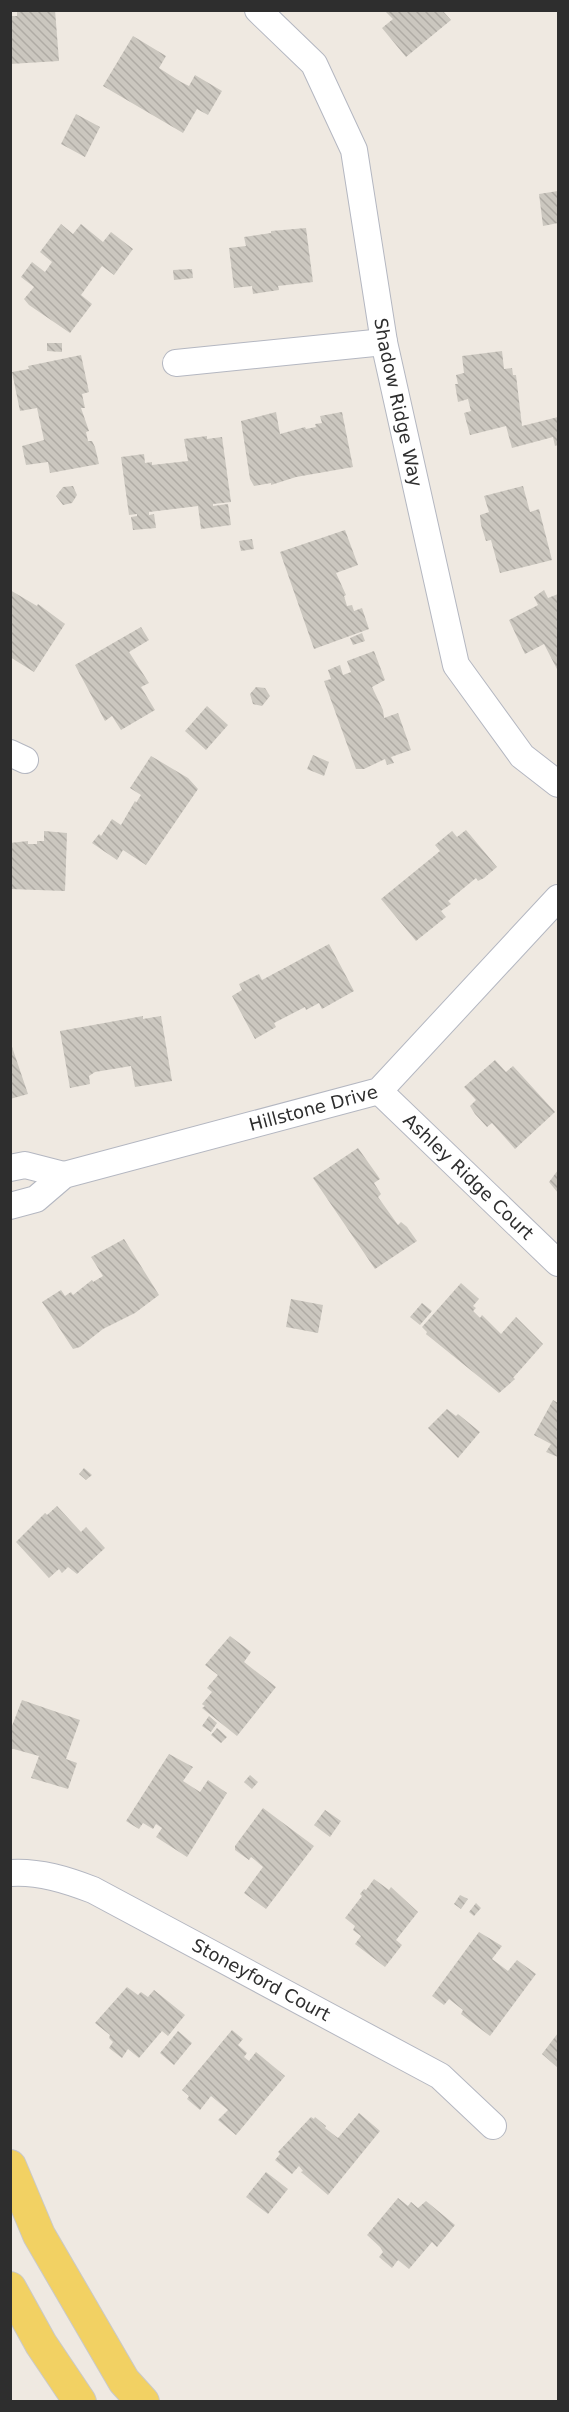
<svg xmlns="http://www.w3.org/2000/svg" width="569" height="2412" font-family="'DejaVu Sans',sans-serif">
  <defs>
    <pattern id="building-back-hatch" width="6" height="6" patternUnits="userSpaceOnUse" patternTransform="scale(1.5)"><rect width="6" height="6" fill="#cbc7bf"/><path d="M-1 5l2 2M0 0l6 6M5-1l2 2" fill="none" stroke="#afaba4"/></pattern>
  </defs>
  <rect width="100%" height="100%" fill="#efe9e1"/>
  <path fill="url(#building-back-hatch)" d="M 17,10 L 55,10 L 59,61 L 10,64 L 10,16 L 17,16 Z
    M 384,10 L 442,10 L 451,20 L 406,57 L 382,28 L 393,19 Z
    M 133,36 L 166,56 L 159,68 L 181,82 L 189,86 L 195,75 L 222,91 L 208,115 L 197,109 L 183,133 L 103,86 Z
    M 76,114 L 100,127 L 85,157 L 61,144 Z
    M 558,191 L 558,223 L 543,226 L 539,194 Z
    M 61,224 L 73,234 L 81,224 L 103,242 L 111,232 L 133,249 L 114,275 L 102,266 L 81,295 L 92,304 L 70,333 L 29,305 L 24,299 L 34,287 L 21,277 L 32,262 L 45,272 L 52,262 L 40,252 Z
    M 306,228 L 313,282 L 278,286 L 279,290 L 253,294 L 252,286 L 234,288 L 229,248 L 246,246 L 244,237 L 271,233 L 271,231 Z
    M 192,269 L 193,278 L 174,280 L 173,270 Z
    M 47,343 L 62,343 L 62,352 L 47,351 Z
    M 502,351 L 504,369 L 512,368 L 513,375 L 516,375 L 522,426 L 558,417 L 558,445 L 555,446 L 553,437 L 512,448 L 506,426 L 470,435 L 464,413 L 471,411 L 468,399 L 458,402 L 455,384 L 458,384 L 456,375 L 464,373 L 462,356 Z
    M 81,355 L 89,392 L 82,394 L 85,408 L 81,408 L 89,431 L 86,432 L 88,441 L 92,441 L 95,447 L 99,464 L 50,473 L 48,462 L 26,465 L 22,446 L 44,440 L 37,408 L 20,411 L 12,372 L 29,369 L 28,366 Z
    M 276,412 L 280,434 L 305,427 L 306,429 L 316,427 L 315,424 L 322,423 L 320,416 L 342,412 L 353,467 L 296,477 L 271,485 L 271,483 L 254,486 L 250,479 L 241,421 Z
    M 207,436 L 207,439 L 222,437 L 231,502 L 213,504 L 213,506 L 228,504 L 231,525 L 201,529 L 198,506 L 149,512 L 149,515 L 154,514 L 156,528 L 133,530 L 131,517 L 137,516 L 137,514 L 129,515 L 121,457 L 144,454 L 145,463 L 152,462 L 152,465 L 188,461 L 184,439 Z
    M 73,486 L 77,495 L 72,503 L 63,505 L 56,496 L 63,487 Z
    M 523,486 L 530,512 L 539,509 L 552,560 L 500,573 L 491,540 L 486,541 L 481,525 L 480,515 L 489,512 L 484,496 Z
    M 345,530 L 358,565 L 336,573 L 346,595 L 344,596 L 347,606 L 352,605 L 354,611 L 362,608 L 369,629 L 314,649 L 280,552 Z
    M 252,539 L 254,549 L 241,551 L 239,541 Z
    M 10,590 L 37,606 L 38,604 L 65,624 L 34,672 L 10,657 Z
    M 544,590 L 548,598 L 558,594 L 558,671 L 544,644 L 525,654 L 509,620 L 538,605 L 534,597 Z
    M 141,627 L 149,640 L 129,652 L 149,683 L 141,687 L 155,710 L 121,730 L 112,716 L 105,721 L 75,665 Z
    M 362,633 L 365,641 L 353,645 L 350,638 Z
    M 374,651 L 385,680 L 372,687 L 383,710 L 384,718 L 398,713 L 411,750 L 391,757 L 394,763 L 387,765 L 385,759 L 364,769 L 356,769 L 324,681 L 331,679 L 328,670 L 340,665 L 343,675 L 351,672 L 347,661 Z
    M 256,687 L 265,688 L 270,696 L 262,706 L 253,704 L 250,694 Z
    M 207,706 L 228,725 L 206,750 L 185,731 Z
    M 313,755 L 329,762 L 324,776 L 307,769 Z
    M 151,756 L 188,778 L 198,789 L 146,865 L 123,850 L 117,860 L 92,843 L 99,834 L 101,836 L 112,819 L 121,825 L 135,801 L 136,803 L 141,795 L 130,788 Z
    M 466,830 L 497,867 L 484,878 L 478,881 L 476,878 L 448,901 L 451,904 L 441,911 L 446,917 L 416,941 L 381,899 L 440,851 L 435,845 L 452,831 L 457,837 Z
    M 44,831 L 67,833 L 65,891 L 10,889 L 10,843 L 28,841 L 28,844 L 37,844 L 37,841 L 44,841 Z
    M 329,944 L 354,991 L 322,1009 L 319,1003 L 306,1010 L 305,1007 L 274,1023 L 276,1027 L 255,1039 L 232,996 L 242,990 L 239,984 L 259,974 L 262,980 Z
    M 143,1016 L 143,1019 L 161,1016 L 172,1081 L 135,1087 L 131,1066 L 95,1072 L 89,1076 L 90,1084 L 70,1088 L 60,1031 Z
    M 10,1041 L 28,1094 L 10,1099 Z
    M 495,1060 L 506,1072 L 513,1066 L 555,1112 L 515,1149 L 492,1123 L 487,1127 L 475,1114 L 470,1106 L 476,1100 L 464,1087 Z
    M 358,1148 L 380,1179 L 374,1183 L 381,1194 L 378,1197 L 398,1225 L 401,1222 L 407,1227 L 417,1241 L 375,1269 L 313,1178 Z
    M 558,1170 L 558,1193 L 549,1182 Z
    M 124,1239 L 159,1295 L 135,1313 L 103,1329 L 80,1347 L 73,1349 L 42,1302 L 61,1290 L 65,1296 L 71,1292 L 73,1295 L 92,1280 L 93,1282 L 103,1276 L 91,1257 Z
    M 461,1283 L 479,1299 L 473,1306 L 476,1308 L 473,1311 L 480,1318 L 482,1315 L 501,1334 L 516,1317 L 543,1344 L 513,1378 L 515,1379 L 499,1393 L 426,1334 L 427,1332 L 422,1327 Z
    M 291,1299 L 323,1305 L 318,1333 L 286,1327 Z
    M 422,1303 L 432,1311 L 420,1325 L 410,1317 Z
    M 553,1400 L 558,1403 L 558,1457 L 546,1452 L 551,1444 L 534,1435 Z
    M 447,1409 L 456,1416 L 458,1414 L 480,1432 L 458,1458 L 428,1428 Z
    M 84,1468 L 92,1475 L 86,1480 L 79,1474 Z
    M 57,1506 L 81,1532 L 86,1527 L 105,1548 L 77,1574 L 68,1567 L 62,1573 L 59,1569 L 49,1578 L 16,1542 L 45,1513 L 47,1515 Z
    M 230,1636 L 251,1652 L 244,1662 L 276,1687 L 237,1736 L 202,1708 L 205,1706 L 202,1704 L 212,1692 L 207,1688 L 218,1675 L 205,1665 Z
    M 22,1700 L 80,1720 L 66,1759 L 77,1763 L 68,1789 L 31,1778 L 39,1756 L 10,1748 L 10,1731 Z
    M 209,1716 L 217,1723 L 211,1732 L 202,1726 Z
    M 217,1728 L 227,1737 L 221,1743 L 211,1735 Z
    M 169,1754 L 193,1767 L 183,1781 L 200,1792 L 208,1780 L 227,1793 L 187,1857 L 156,1837 L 162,1828 L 156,1824 L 153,1829 L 143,1823 L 139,1829 L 126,1821 Z
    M 250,1775 L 258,1782 L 252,1789 L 244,1782 Z
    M 263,1808 L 314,1846 L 266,1909 L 244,1893 L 263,1867 L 255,1860 L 251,1857 L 249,1860 L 235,1850 L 235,1846 Z
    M 325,1810 L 341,1821 L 330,1837 L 314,1825 Z
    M 374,1879 L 389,1890 L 391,1887 L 418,1912 L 396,1940 L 402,1945 L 385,1967 L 355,1944 L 361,1936 L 353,1930 L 355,1926 L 345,1918 L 362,1896 L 360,1894 L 364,1889 L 366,1890 Z
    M 460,1895 L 468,1899 L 461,1909 L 454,1904 Z
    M 476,1903 L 481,1908 L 474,1916 L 469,1912 Z
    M 479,1932 L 502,1946 L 492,1959 L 508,1971 L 517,1960 L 536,1974 L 490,2036 L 461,2014 L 463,2010 L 449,1999 L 444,2005 L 432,1996 Z
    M 127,1987 L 138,1995 L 141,1992 L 148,1997 L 154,1990 L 185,2015 L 168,2036 L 162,2031 L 139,2058 L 128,2049 L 122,2058 L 109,2048 L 113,2042 L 109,2038 L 110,2035 L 95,2023 Z
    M 232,2030 L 243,2039 L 238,2045 L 247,2053 L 244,2057 L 249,2061 L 256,2052 L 285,2076 L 236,2135 L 218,2120 L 228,2110 L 211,2096 L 200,2110 L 187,2099 L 189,2096 L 182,2090 Z
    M 178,2031 L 192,2043 L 174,2065 L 160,2053 Z
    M 558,2033 L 558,2068 L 542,2054 Z
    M 359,2113 L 380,2131 L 328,2195 L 301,2172 L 303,2171 L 299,2166 L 292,2174 L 275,2160 L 280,2154 L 278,2152 L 311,2117 L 314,2119 L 315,2117 L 326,2126 L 325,2128 L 338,2138 Z
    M 266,2172 L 288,2189 L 268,2214 L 246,2197 Z
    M 398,2198 L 408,2206 L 411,2202 L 418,2208 L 426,2201 L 455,2225 L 437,2247 L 432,2242 L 409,2269 L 398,2260 L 392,2268 L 379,2257 L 383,2252 L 380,2247 L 367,2235 Z"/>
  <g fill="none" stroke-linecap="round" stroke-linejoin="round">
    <g stroke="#b4b7c1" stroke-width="28">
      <g id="minor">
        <path id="s1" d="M 258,10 L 314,64 L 354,150 L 384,342 L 456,665 L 522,756 L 558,784"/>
        <path d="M 176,363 L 384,342"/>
        <path d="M 10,753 L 25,760"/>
        <path id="s2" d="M 379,1091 L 558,1263"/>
        <path d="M 10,1168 L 25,1165 L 64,1175"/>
        <path id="s3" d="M 10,1206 L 36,1199 L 64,1175 L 379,1091 L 558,898"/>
        <path id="s4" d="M 10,1873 C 39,1871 67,1880 93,1890 L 440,2076 L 493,2126"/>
      </g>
    </g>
    <g stroke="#c9c9c9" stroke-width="34">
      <path id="major" d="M 10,2166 L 39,2235 L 124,2381 L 143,2402
        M 10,2288 L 41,2344 L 80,2402"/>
    </g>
    <use href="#minor" stroke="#fff" stroke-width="26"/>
    <use href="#major" stroke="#f2d163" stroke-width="32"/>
  </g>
  <g text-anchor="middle" stroke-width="5" stroke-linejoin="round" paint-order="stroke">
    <g font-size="18" fill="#2e2e2e" stroke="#fff">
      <text dy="6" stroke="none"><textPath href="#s1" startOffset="429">Shadow Ridge Way</textPath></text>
      <text dy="6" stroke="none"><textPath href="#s3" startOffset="322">Hillstone Drive</textPath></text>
      <text dy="6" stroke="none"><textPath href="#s2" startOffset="124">Ashley Ridge Court</textPath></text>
      <text dy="6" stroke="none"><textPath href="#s4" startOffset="276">Stoneyford Court</textPath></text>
    </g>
  </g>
  <rect width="569" height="2412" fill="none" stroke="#2e2e2e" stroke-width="24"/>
</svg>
